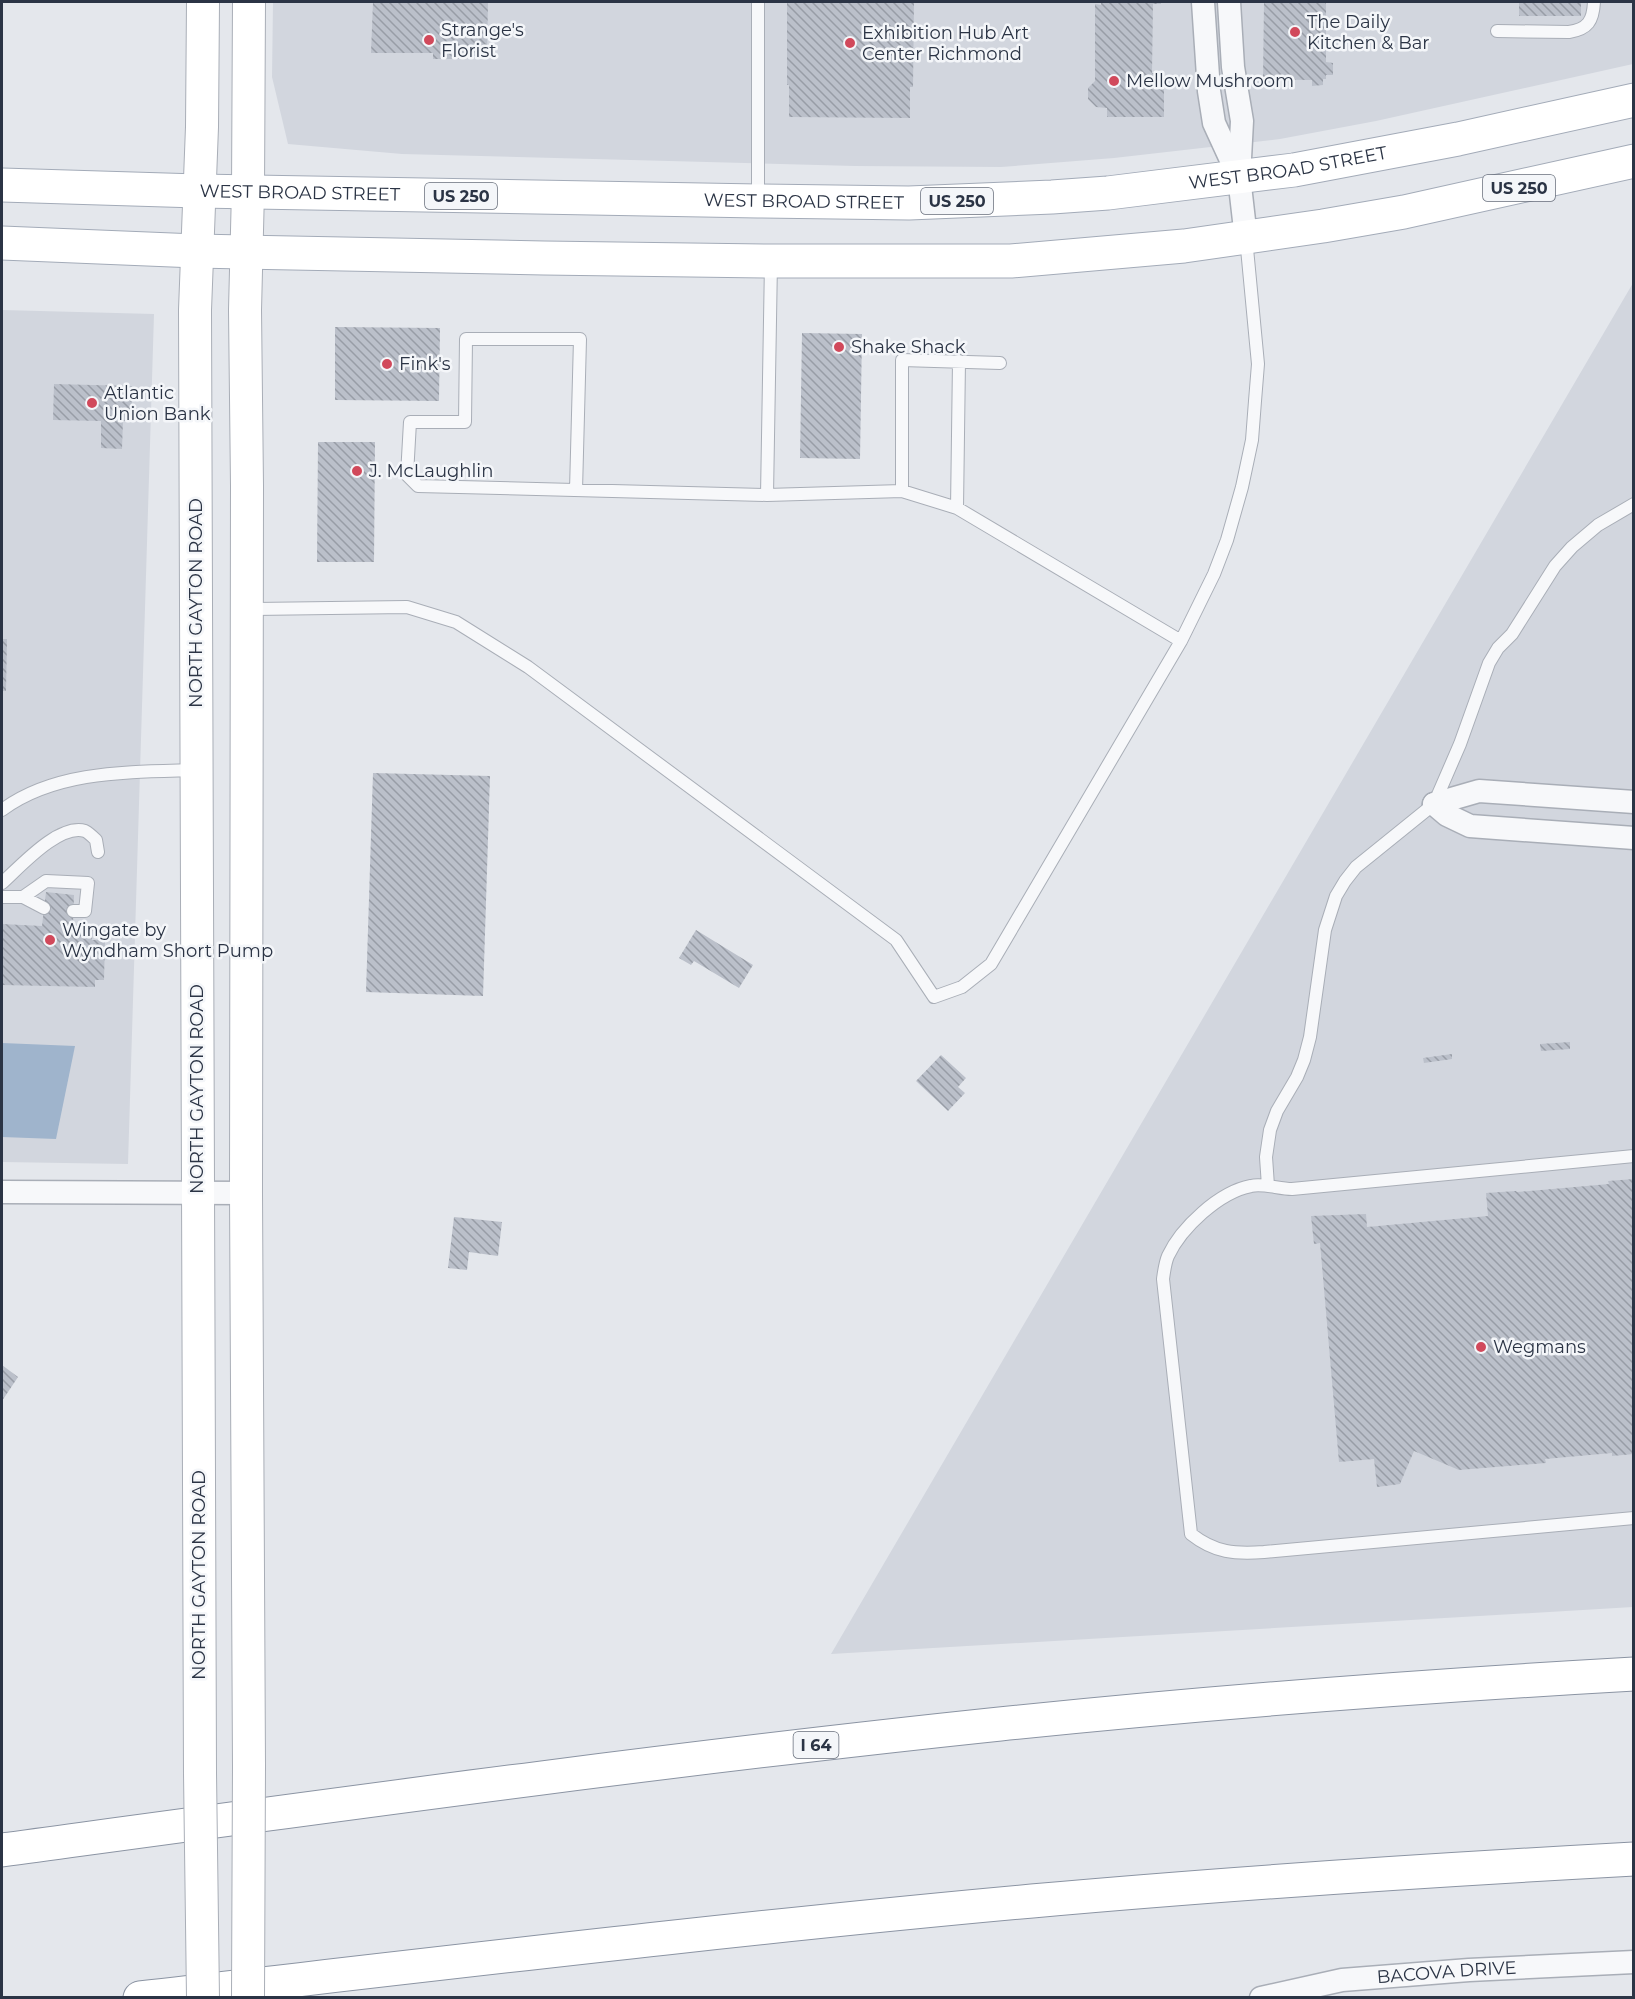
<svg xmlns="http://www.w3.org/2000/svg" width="1635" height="1999" font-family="Montserrat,sans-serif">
  <defs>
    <pattern id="building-back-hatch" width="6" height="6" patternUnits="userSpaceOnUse" patternTransform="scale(1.5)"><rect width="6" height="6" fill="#bbc0ca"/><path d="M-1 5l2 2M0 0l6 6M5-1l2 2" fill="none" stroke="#989da6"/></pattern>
  </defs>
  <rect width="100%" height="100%" fill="#e4e7ec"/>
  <path fill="#d2d6de" d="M 273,2 L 1633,2 L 1633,64 L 1376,121 L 1280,139 L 1114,158 L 1001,167 L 855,166 L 402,154 L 288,144 L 272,77 Z
    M 1633,283 L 1633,1607 L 831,1654 Z
    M 2,310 L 154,314 L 128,1164 L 2,1162 Z"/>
  <path fill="#9fb4cc" d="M 2,1043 L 75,1046 L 56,1139 L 2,1137 Z"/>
  <path fill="url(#building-back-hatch)" d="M 373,2 L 488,2 L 487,56 L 459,56 L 459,59 L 433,59 L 433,53 L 371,53 Z
    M 787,2 L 914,2 L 913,87 L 910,87 L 910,118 L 789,117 L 789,85 L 787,85 Z
    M 1101,2 L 1161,2 L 1161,4 L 1153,4 L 1152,73 L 1164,73 L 1164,117 L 1107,117 L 1107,108 L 1096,107 L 1088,99 L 1088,88 L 1095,81 L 1095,4 L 1101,5 Z
    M 1264,2 L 1326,2 L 1326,62 L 1333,63 L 1333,75 L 1326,75 L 1326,79 L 1323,79 L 1323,85 L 1312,86 L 1312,80 L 1307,80 L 1263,79 Z
    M 1519,2 L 1581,2 L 1581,16 L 1519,16 Z
    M 335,327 L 440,328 L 439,401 L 335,400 Z
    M 802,333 L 862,334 L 860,459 L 800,458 Z
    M 54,384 L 132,386 L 131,421 L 123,421 L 122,449 L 101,448 L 101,421 L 53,420 Z
    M 318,442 L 375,442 L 374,562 L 317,562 Z
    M 2,639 L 7,639 L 6,691 L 2,691 Z
    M 373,773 L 490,776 L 483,996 L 366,992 Z
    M 46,892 L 74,895 L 73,924 L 93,927 L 92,940 L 105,940 L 104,980 L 95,980 L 95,987 L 2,985 L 2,924 L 42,926 Z
    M 696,930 L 753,965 L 739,988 L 694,961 L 691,965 L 679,958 Z
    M 1570,1042 L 1570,1049 L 1541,1051 L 1540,1044 Z
    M 1452,1054 L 1452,1059 L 1424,1063 L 1423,1058 Z
    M 941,1055 L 966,1078 L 958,1087 L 965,1093 L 948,1111 L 916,1081 Z
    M 1634,1179 L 1634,1454 L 1612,1456 L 1612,1453 L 1545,1459 L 1546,1463 L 1459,1470 L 1414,1451 L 1400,1484 L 1377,1487 L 1374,1459 L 1339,1462 L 1320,1243 L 1314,1244 L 1311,1216 L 1366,1214 L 1367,1227 L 1488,1216 L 1486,1193 L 1516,1191 L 1517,1192 L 1609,1184 L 1608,1181 Z
    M 454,1217 L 502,1222 L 498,1256 L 469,1252 L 467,1270 L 448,1268 Z
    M 2,1365 L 18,1377 L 2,1401 Z"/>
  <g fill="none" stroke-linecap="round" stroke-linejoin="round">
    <g stroke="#a9aeb7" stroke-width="14">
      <path id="lane" d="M 1497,31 L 1569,32 C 1588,29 1593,21 1594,2
        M 758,201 L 758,2
        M 576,490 L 580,339 L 466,339 L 465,422 L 410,422 L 407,475 L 418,486 L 767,495 L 771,262
        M 902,491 L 902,360 L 1000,363
        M 767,495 L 902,491 L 957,508 L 1181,641
        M 957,508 L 959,361
        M 248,609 L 407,607 L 456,622 L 528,667 L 896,940 L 934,997 L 962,987 L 991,964 L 1181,641 L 1214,574 L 1227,540 L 1242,487 L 1252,440 L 1255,401 L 1258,364 L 1246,238
        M 2,810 C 56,770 131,772 196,770
        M 2,883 C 20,867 59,823 85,831 C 89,833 93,837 96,840 L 98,852
        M 2,897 L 23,897
        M 44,908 L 23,897 L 46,881 L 88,883 L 85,911 L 73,911
        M 1634,1156 L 1292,1189 C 1279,1189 1263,1183 1251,1186 C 1219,1192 1181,1228 1168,1256 C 1165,1263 1164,1272 1163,1279 L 1191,1534 C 1215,1553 1235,1554 1264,1552 L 1634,1518
        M 1268,1186 L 1266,1157 L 1270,1130 L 1277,1111 L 1297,1077 L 1304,1060 L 1310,1037 L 1325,930 L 1336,896 L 1345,881 L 1356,867 L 1434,804 L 1460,744 L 1489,663 L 1498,648 L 1512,634 L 1555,566 L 1572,547 L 1598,525 L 1634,504"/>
    </g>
    <g stroke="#a9aeb7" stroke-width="25">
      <g id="street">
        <path d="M 1203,2 L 1209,91 L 1214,123 L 1237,173"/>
        <path d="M 1229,2 L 1233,67 L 1242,121 L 1239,177 L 1246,238"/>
        <path d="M 1434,804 L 1447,815 L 1470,826 L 1634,838"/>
        <path d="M 1434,804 L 1479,791 L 1634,802"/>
        <path d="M 2,1192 L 246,1193"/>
        <path id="s1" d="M 1261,1998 L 1342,1980 L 1469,1970 L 1634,1962"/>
      </g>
    </g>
    <g stroke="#a9aeb7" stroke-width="34">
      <path id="secondary" d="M 249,1766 L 246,1193 L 247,486 L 245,310 L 248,191 L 249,2
        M 200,1773 L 195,310 L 202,127 L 203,2"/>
    </g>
    <g stroke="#a3abb8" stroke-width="35">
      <g id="primary">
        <path id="s2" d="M 2,185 L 198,191 L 758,201 L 909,203 L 1052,197 L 1108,193 L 1294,170 L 1458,139 L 1634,100"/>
        <path d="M 2,243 L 196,251 L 544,258 L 771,261 L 1011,261 L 1184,246 L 1323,226 L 1404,212 L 1634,161"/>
      </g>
    </g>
    <g stroke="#8b94a3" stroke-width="35">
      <path id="highway" d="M 2,1850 C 334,1805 666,1759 1000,1724 C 1211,1702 1422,1686 1634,1674
        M 140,1998 C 437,1964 734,1928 1032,1901 C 1232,1883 1433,1870 1634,1859"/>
    </g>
    <use href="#lane" stroke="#f7f8fa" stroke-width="12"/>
    <use href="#street" stroke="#f7f8fa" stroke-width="22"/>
    <use href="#secondary" stroke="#fff" stroke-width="32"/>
    <use href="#primary" stroke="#fff" stroke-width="33"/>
    <use href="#highway" stroke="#fff" stroke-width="33"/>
    <g stroke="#a9aeb7" stroke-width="34" stroke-linecap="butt">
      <path id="secondary-bridge" d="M 200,1773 L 203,1998
        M 248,1998 L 249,1766"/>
    </g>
    <use href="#secondary-bridge" stroke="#fff" stroke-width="32"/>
  </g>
  <g fill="#d1495b" stroke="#f4f6f9" stroke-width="2">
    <circle cx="1295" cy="32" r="6"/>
    <circle cx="429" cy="40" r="6"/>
    <circle cx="850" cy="43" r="6"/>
    <circle cx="1114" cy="81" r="6"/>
    <circle cx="839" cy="347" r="6"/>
    <circle cx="387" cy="364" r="6"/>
    <circle cx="92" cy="403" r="6"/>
    <circle cx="357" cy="471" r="6"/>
    <circle cx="50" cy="940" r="6"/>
    <circle cx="1481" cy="1347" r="6"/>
  </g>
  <g text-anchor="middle" stroke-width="5" stroke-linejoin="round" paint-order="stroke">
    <g fill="#f4f6f9" stroke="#676e7b" stroke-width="1.5">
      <rect x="1483" y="175" width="72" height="26" rx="4.5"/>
      <rect x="425" y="183" width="72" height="26" rx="4.5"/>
      <rect x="921" y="188" width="72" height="26" rx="4.5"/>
      <rect x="793.5" y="1732" width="45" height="26" rx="4.5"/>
    </g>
    <g font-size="16" font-weight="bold" fill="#2b3445">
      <text x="1519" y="194">US 250</text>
      <text x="461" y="202">US 250</text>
      <text x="957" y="207">US 250</text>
      <text x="816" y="1751">I 64</text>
    </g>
    <g font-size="18" fill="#2b3445" stroke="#f4f6f9" text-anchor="start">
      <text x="1307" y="28">The Daily<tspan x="1307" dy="21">Kitchen &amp; Bar</tspan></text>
      <text x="441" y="36">Strange's<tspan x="441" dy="21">Florist</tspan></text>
      <text x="862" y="39">Exhibition Hub Art<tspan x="862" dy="21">Center Richmond</tspan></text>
      <text x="1126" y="87">Mellow Mushroom</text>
      <text x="851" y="353">Shake Shack</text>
      <text x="399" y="370">Fink's</text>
      <text x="104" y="399">Atlantic<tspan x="104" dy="21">Union Bank</tspan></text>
      <text x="369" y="477">J. McLaughlin</text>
      <text x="62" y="936">Wingate by<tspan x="62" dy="21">Wyndham Short Pump</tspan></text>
      <text x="1493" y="1353">Wegmans</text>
    </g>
    <g font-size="18" fill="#2b3445" stroke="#f4f6f9">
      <text dy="6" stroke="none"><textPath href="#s2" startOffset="1288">WEST BROAD STREET</textPath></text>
      <text dy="6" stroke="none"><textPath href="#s2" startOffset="298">WEST BROAD STREET</textPath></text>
      <text dy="6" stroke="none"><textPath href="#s2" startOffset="802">WEST BROAD STREET</textPath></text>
      <text transform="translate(196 603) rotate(-90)" y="6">NORTH GAYTON ROAD</text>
      <text transform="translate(197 1089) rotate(-90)" y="6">NORTH GAYTON ROAD</text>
      <text transform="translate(199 1575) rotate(-90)" y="6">NORTH GAYTON ROAD</text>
      <text dy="6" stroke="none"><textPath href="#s1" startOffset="188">BACOVA DRIVE</textPath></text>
    </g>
  </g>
  <rect width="1635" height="1999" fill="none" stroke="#2b3445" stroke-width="6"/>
</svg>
